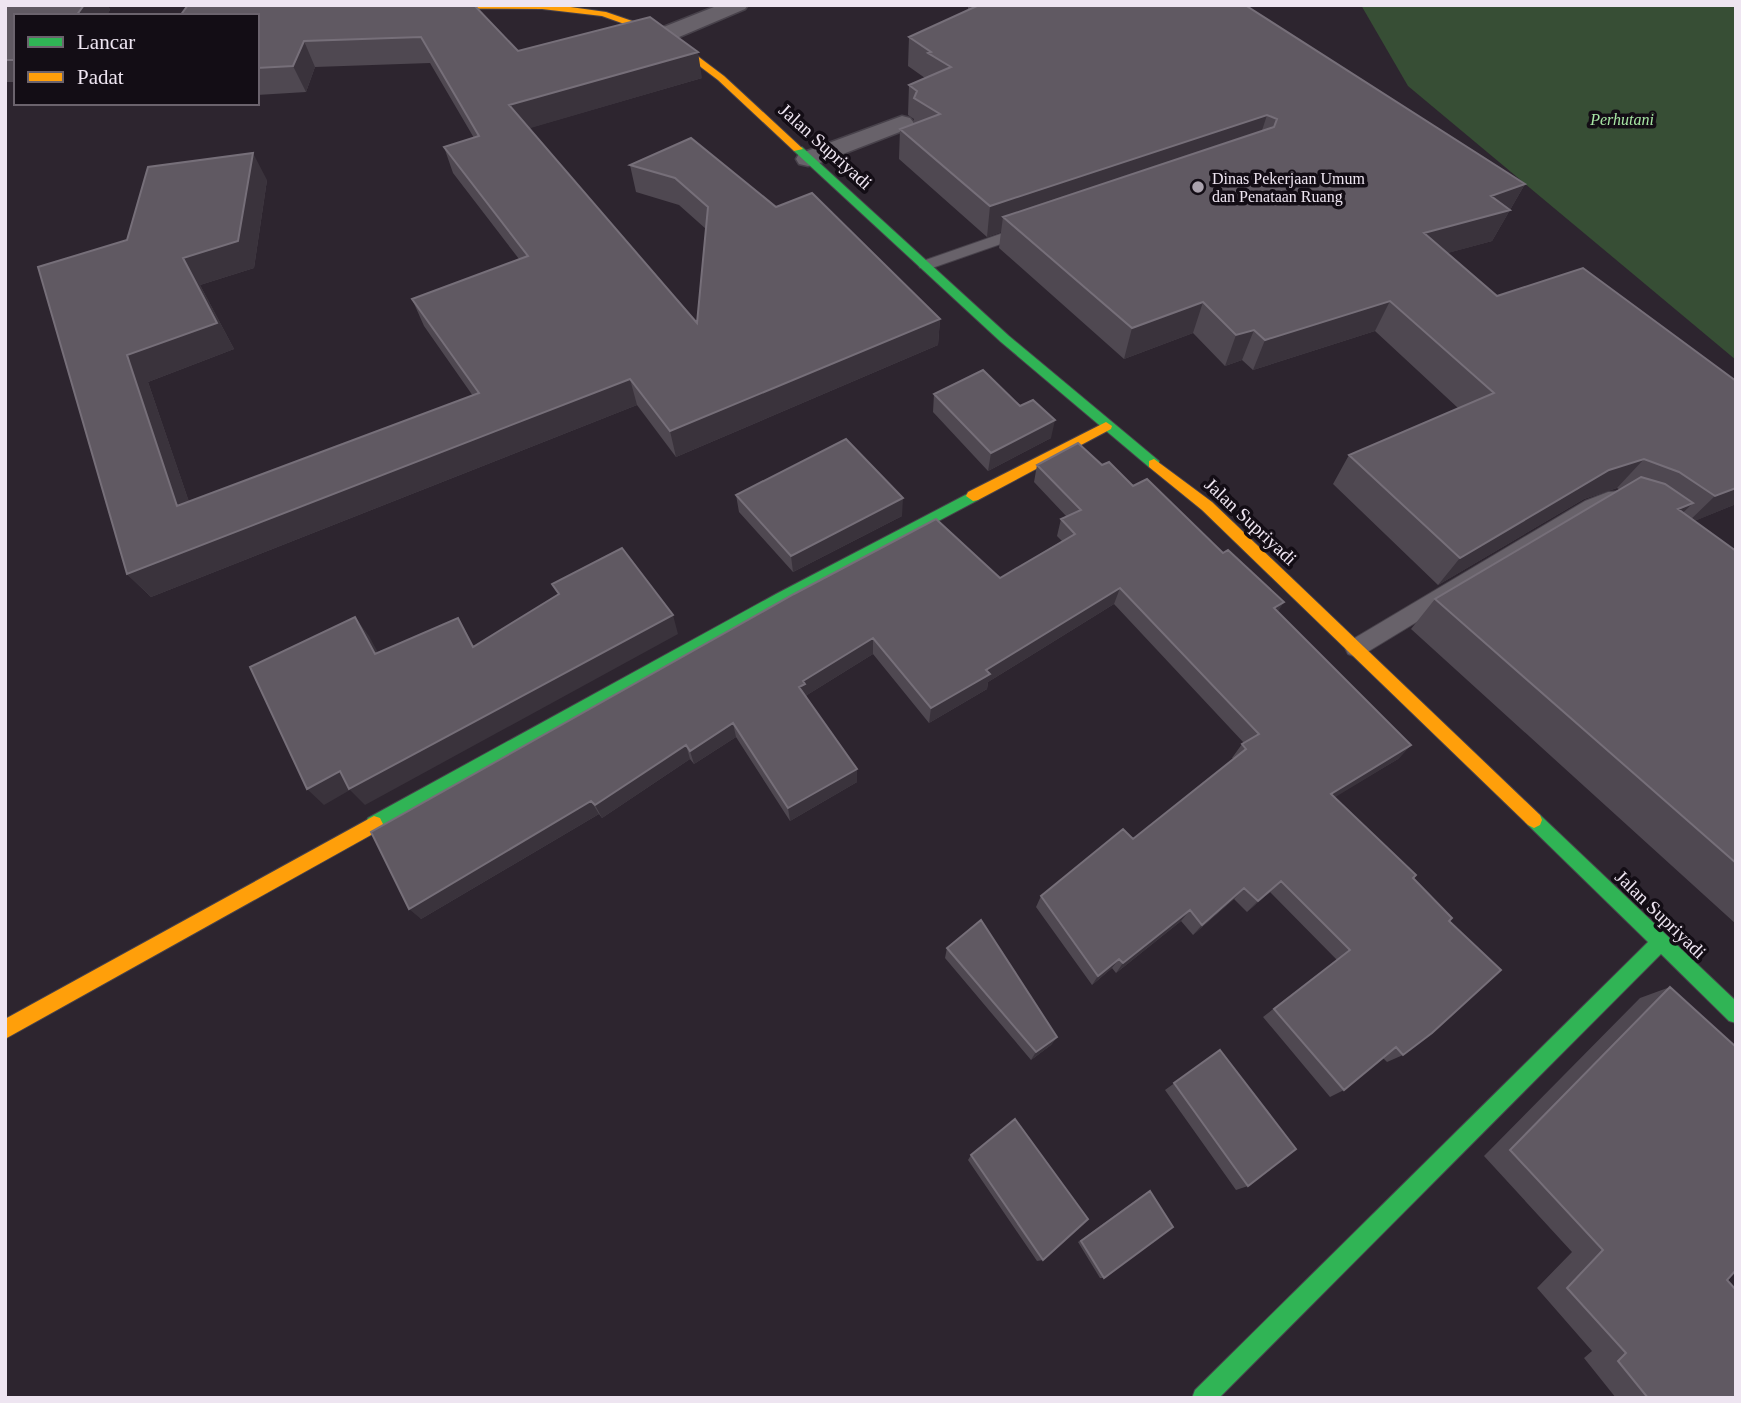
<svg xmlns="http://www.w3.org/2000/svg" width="1741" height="1403" font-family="Georgia,serif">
  <rect width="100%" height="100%" fill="#2d252f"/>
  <path fill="#374e35" d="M 1361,5 L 1736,5 L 1736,360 L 1408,86 Z"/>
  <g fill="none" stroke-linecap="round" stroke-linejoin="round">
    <g stroke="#48424b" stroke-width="2">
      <path id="lane" d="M 1029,224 L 1035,226 L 1037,229 L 1035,232 L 932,268 L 920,268 L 918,265 L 920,262 Z
        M 1621,491 L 1632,495 L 1635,500 L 1632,505 L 1612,506 L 1599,511 L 1364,654 L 1356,657 L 1348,654 L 1345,648 L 1348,642 L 1585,501 L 1608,492 Z"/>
    </g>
    <g stroke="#48424b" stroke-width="3">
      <path id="street" d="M 719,5 L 748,5 L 745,9 L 672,40 L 656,40 L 653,35 L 656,30 Z
        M 902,116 L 910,118 L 914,123 L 910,128 L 817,164 L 808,166 L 799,164 L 796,159 L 799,154 Z"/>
    </g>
    <g stroke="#48424b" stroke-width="2">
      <path id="fast" d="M 794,147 L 802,147 L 1009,336 L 1159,461 L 1159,467 L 1149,467 L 1001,342 L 794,151 Z
        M 973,491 L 980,496 L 978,500 L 786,602 L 380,830 L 374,832 L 368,830 L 365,824 L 368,818 L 776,594 Z
        M 1534,812 L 1540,815 L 1736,1001 L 1736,1023 L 1729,1021 L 1661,954 L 1219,1398 L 1192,1398 L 1195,1390 L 1648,942 L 1528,825 L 1526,820 L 1528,815 Z"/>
    </g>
    <g stroke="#48424b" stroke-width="2">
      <path id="slow" d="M 315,5 L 556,5 L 606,12 L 667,33 L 724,76 L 803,149 L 794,151 L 718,80 L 661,37 L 602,16 L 542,9 L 319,8 Z
        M 1106,422 L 1112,426 L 1111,429 L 978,500 L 973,501 L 966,496 L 968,492 Z
        M 1154,459 L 1212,502 L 1540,815 L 1542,820 L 1540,825 L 1534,828 L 1528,825 L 1202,510 L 1149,467 L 1149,461 Z
        M 374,816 L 380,818 L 383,824 L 380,830 L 5,1039 L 5,1019 Z"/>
    </g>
    <use href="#lane" fill="#68626a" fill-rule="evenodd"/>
    <use href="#street" fill="#68626a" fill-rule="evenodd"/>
    <use href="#fast" fill="#30b455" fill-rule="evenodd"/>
    <use href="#slow" fill="#ff9f0a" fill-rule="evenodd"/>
  </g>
  <path fill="#4f4851" d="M 5,5 L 108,5 L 110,10 L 106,16 L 16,16 L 16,82 L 5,82 Z
    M 474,5 L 518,51 L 702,78 L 529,128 L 697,323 L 706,229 L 679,205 L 636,192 L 630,165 L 776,207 L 940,319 L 938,345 L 676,457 L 637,405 L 151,597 L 127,574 L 127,240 L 267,180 L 254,268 L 200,285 L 234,349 L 148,382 L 189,502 L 473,396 L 424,326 L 412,299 L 519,259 L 453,173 L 444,147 L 474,138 L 430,63 L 315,67 L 306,92 L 257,95 L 257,16 Z
    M 968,5 L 1245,5 L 1525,184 L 1492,241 L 1447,253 L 1736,504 L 1694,521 L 1736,551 L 1736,924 L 1411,629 L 1435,599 L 1620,490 L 1617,488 L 1584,499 L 1438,585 L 1333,484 L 1349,455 L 1458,408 L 1375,331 L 1253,370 L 1242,360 L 1225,366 L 1193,333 L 1124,359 L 999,248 L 1001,232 L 987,237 L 899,159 L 900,129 L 913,124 L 914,119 L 908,115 L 909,85 L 925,78 L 908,66 L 909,37 L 968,11 Z
    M 934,394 L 1020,406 L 1051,438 L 988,471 L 933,412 Z
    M 1037,465 L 1102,465 L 1133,486 L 1278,612 L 1411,745 L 1398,759 L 1334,797 L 1413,878 L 1449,921 L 1403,1055 L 1387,1062 L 1383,1058 L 1344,1090 L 1330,1097 L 1263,1017 L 1337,960 L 1270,892 L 1247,912 L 1234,899 L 1193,935 L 1181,921 L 1116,973 L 1112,968 L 1092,985 L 1036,907 L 1041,896 L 1133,839 L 1234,759 L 1232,758 L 1242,744 L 1244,743 L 1114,604 L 988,682 L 987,689 L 929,723 L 873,654 L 807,695 L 807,698 L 857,769 L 857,782 L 790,821 L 736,737 L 694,764 L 690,759 L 602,818 L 599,814 L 421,919 L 371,832 L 1000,578 L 1062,541 L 1057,536 L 1061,519 L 1067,517 L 1034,482 Z
    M 736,495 L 902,516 L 793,572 L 739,512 Z
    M 947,948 L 1057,1037 L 1051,1045 L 1031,1060 L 945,958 Z
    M 1670,987 L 1727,1280 L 1736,1398 L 1616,1398 L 1584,1358 L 1592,1351 L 1537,1288 L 1572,1252 L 1484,1156 L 1640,998 Z
    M 1220,1050 L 1248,1186 L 1236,1190 L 1165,1090 Z
    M 971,1155 L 1043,1260 L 1037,1261 L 968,1160 Z
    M 1150,1191 L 1104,1278 L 1100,1278 L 1078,1242 L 1146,1193 Z"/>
  <path fill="#3a333c" d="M 84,5 L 108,5 L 110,10 L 106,16 L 76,16 Z
    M 304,41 L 315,67 L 306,92 L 293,66 Z
    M 698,52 L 702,78 L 517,132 L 509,105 Z
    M 1267,115 L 1257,146 L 1003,217 L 1001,232 L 987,237 L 990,206 Z
    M 253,153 L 267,180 L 254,268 L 200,285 L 234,349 L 148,382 L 199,531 L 177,506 L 127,355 L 183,258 Z
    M 1525,184 L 1492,241 L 1408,264 L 1424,233 L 1491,196 Z
    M 1390,301 L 1375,331 L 1253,370 L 1265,340 Z
    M 1203,302 L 1193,333 L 1124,359 L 1132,328 Z
    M 940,319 L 938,345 L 676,457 L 670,431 Z
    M 1254,330 L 1242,360 L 1225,366 L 1236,335 Z
    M 630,379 L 637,405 L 151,597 L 127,574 Z
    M 1055,420 L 1051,438 L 988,471 L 991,453 Z
    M 1644,459 L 1617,488 L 1584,499 L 1438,585 L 1460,558 L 1609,470 Z
    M 1736,488 L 1736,504 L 1685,525 L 1715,496 Z
    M 903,498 L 902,516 L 793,572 L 791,556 Z
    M 1693,503 L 1660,535 L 1678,509 Z
    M 1120,588 L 1114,604 L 988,682 L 987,689 L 929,723 L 931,708 L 986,670 Z
    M 1284,602 L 1274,618 L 1274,608 Z
    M 673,615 L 678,634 L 365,805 L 350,790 L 324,805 L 307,789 L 340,771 Z
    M 355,617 L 369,636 L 389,673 L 375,654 Z
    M 458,618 L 469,637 L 484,665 L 473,647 Z
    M 873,638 L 873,654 L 807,695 L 807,699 L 799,687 L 803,681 Z
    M 733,723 L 736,737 L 694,764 L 690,751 Z
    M 686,745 L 690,759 L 602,818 L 595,805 Z
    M 1411,745 L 1398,759 L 1319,807 L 1331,794 Z
    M 857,769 L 857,782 L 790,821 L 788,808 Z
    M 591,801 L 599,814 L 421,919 L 409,909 Z
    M 1281,881 L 1270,892 L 1247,912 L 1258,901 Z
    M 1244,888 L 1234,899 L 1193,935 L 1202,925 Z
    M 1190,910 L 1181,921 L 1116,973 L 1123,963 Z
    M 1119,959 L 1112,968 L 1092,985 L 1098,976 Z
    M 1057,1037 L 1051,1045 L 1031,1060 L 1036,1052 Z"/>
  <path fill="#605962" stroke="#766f79" stroke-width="2" d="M 5,5 L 84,5 L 76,16 L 16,16 L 16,60 L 5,60 Z
    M 188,5 L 474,5 L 518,51 L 650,17 L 698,52 L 509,105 L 697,323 L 708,207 L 675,178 L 630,165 L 691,138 L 776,207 L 812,193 L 940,319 L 670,431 L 630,379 L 127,574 L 38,267 L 127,240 L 148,167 L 253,153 L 238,241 L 183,258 L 217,323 L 127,355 L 177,506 L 479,393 L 412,299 L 528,256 L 444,147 L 479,136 L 421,37 L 304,41 L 293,66 L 257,68 L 257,16 L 180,16 Z
    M 979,5 L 1245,5 L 1525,184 L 1491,196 L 1510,210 L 1424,233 L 1497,296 L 1583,268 L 1736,381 L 1736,488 L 1715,496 L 1679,472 L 1644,459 L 1609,470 L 1460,558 L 1349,455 L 1494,393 L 1390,301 L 1265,340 L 1254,330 L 1236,335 L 1203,302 L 1132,328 L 1003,217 L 1274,127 L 1277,119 L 1267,115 L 990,206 L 900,129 L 940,114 L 914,98 L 917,91 L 909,85 L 951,67 L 928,53 L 931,52 L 909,37 Z
    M 983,370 L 1020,406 L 1033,400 L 1055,420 L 991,453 L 934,394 Z
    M 846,439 L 903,498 L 791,556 L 736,495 Z
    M 1078,443 L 1102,465 L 1109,462 L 1133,486 L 1147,479 L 1223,553 L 1228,550 L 1284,602 L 1274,608 L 1411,745 L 1331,794 L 1416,875 L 1413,878 L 1452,918 L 1449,921 L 1501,970 L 1432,1033 L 1403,1055 L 1396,1047 L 1344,1090 L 1274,1009 L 1350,950 L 1281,881 L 1258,901 L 1244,888 L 1202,925 L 1190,910 L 1123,963 L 1119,959 L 1098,976 L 1041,896 L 1123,829 L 1133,839 L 1246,749 L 1242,744 L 1259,734 L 1120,588 L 986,670 L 990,674 L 931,708 L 873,638 L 803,681 L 805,684 L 799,687 L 857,769 L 788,808 L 733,723 L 690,751 L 686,745 L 595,805 L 591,801 L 409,909 L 371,832 L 794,594 L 936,519 L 1000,578 L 1075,534 L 1061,519 L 1081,510 L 1037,465 Z
    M 1641,477 L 1665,484 L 1693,503 L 1678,509 L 1736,551 L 1736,863 L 1435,599 Z
    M 622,548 L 673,615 L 349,789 L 340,771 L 307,789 L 250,667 L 355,617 L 375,654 L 458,618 L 473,647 L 559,594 L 552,584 Z
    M 981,920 L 1057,1037 L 1036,1052 L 947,948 Z
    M 1670,987 L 1736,1047 L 1736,1270 L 1727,1280 L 1736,1290 L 1736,1398 L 1648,1398 L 1618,1361 L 1626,1353 L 1567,1288 L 1603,1250 L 1510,1150 Z
    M 1220,1050 L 1296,1149 L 1248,1186 L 1174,1083 Z
    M 1015,1119 L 1088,1219 L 1043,1260 L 971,1155 Z
    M 1150,1191 L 1173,1227 L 1104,1278 L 1081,1241 Z"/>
  <circle fill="#aaa2ad" stroke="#130d15" stroke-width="2.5" cx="1198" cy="187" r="7"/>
  <g text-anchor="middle" stroke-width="7" stroke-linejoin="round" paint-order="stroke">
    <g font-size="16" font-style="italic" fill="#a7e6a4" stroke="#130d15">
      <text x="1622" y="125">Perhutani</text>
    </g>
    <g font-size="16" fill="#eee5f1" stroke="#130d15" text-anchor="start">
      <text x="1212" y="184">Dinas Pekerjaan Umum<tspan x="1212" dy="18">dan Penataan Ruang</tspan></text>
    </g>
    <g font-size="19" fill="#eee5f1" stroke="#130d15">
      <text transform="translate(826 146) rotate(42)" y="7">Jalan Supriyadi</text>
      <text transform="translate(1251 521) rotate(43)" y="7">Jalan Supriyadi</text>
      <text transform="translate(1661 914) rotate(44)" y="7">Jalan Supriyadi</text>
    </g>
  </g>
  <rect width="1741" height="1403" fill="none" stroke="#eee5f1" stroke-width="14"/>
  <rect x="14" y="14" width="245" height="91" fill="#130d15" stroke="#6b636d" stroke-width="2"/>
  <rect x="28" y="37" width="35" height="10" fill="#30b455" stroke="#6b636d" stroke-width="2"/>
  <text x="77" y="49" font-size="21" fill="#eee5f1">Lancar</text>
  <rect x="28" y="72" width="35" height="10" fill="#ff9f0a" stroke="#6b636d" stroke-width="2"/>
  <text x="77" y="84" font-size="21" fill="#eee5f1">Padat</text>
</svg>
